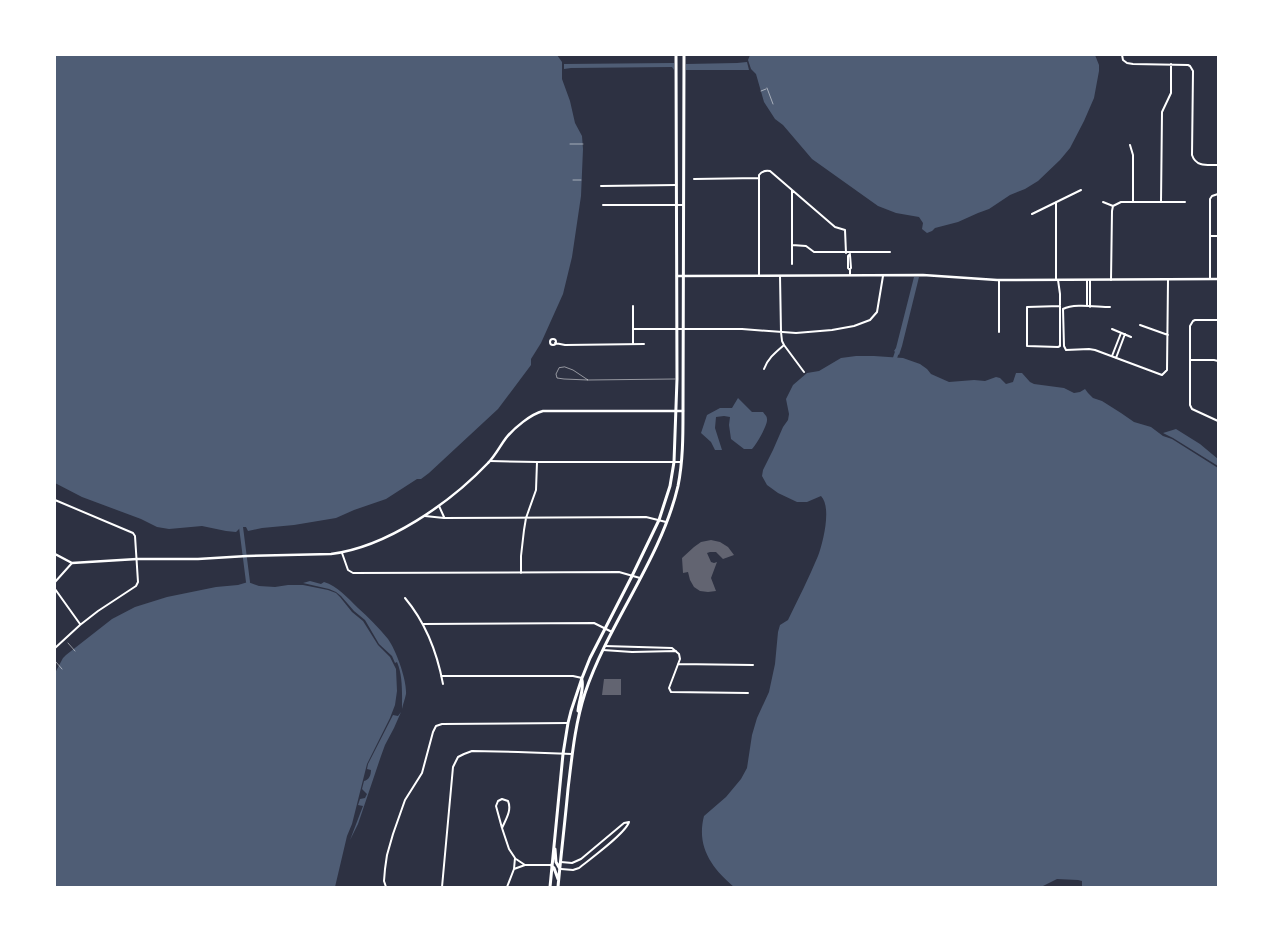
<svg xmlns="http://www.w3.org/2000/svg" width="1273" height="942" font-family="Rubik,sans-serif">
  <rect width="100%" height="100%" fill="#2d3142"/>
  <path fill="#4f5d75" d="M 55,55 L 557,55 L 562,62 L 562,79 L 570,101 L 575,123 L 582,136 L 583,149 L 581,196 L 572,257 L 563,294 L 541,343 L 531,359 L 531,365 L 498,409 L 429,473 L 421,479 L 417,479 L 386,499 L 354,510 L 336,518 L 294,525 L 262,528 L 248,531 L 246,527 L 241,527 L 236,532 L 226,531 L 202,526 L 169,529 L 157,527 L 141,519 L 82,497 L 55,483 Z
    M 750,55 L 1095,55 L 1099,65 L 1099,71 L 1094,98 L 1084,121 L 1070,148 L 1060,160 L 1038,181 L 1025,189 L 1010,195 L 989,209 L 978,213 L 958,222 L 935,228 L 932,231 L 927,233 L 922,229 L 923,223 L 919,217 L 896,213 L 878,206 L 812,159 L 783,125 L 775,119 L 764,102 L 756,74 L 751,69 L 748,60 Z
    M 747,62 L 749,70 L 686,70 L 686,64 L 737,63 Z
    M 672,63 L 674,63 L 674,70 L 672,67 L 571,68 L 564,69 L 564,64 Z
    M 914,277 L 919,277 L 902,346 L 899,355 L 894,351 L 896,348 Z
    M 856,356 L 874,356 L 903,358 L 920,364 L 927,369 L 931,374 L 949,382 L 974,380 L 985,381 L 996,377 L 1000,378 L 1006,384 L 1013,382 L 1016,373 L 1022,373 L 1030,382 L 1034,384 L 1064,388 L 1074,393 L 1080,392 L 1085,389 L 1088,393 L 1093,398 L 1102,401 L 1121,413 L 1134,422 L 1151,427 L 1163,436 L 1172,439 L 1218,468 L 1218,887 L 1082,887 L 1082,881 L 1078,880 L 1057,879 L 1041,887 L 734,887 C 712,868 696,847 704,816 L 726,797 L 741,779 L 747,768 L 752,735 L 757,718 L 769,692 L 775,664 L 778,632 L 780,625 L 788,620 C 798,599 809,578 818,556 C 823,543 832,507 821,496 L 807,502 L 797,502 L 778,493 L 767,485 L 762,476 L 763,470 L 773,450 L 783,427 L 788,420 L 789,414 L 786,399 L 793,385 L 807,373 L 819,371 L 841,358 Z
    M 738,398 L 752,412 L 763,412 C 765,415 767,416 767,419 C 768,425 756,445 752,449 L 744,449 L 731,439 L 729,425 L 730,417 L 724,416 L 716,417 L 715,428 L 722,450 L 715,450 L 711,442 L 701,433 L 707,415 L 720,408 L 732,408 Z
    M 1176,429 L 1200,444 L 1218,459 L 1218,466 L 1173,438 L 1163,433 Z
    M 310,581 L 321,584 L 324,582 C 337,586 348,598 358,608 C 368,617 379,628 388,639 C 396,650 407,680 406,694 C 405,699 403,704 402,709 C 402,694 403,676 397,662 L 395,663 L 392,656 L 379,644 L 365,620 L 354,611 L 341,596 L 336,592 L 329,589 L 303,583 Z
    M 248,582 L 259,586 L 275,587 L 288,585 L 303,585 L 328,590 L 336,593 L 340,597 L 352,612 L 363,621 L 378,645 L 390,657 L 396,669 L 397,691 L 395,705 L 390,718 L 367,764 L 352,824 L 347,836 L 335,887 L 55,887 L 55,673 L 63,658 L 66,655 L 112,619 L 135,607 L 167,597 L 216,587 L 238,585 Z
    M 401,712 L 394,728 L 385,745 L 381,756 L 358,824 L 350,840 L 363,806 L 358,805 L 360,799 L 365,798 L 367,794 L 362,789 L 364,781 C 369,780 371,775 371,770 L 367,769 L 368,764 L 393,715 L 398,716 Z"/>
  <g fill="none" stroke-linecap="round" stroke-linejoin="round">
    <path stroke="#4f5d75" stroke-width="4" d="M 895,358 L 898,349
      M 241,527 L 248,582"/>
  </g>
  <path fill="#626471" d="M 711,540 L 720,542 L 728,547 L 734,555 L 723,559 L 716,552 L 710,552 L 707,553 L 711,562 L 714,563 L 717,562 L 711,578 L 716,591 L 708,592 L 700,591 L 694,587 L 690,580 L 688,572 L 683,573 L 682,558 L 694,547 L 701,542 Z
    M 604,679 L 621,679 L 621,695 L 602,695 Z"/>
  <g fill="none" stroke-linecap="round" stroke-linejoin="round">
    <path stroke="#fff" stroke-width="0.5" d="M 767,88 L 773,104
      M 761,91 L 766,89
      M 570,144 L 583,144
      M 573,180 L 581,180
      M 68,643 L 75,651
      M 56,662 L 62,669"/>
    <path stroke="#fff" stroke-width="0.5" d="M 565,367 L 573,370 L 588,380 L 564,379 L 557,378 L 556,374 L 559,368 Z
      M 588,380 L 675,379"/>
    <path stroke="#fff" stroke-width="2" d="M 1122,55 L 1123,60 L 1127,63 L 1133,64 L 1188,65 L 1190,66 L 1193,71 L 1192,155 C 1196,167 1207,165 1218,165
      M 1130,145 L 1133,155 L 1133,202
      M 694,179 L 759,178
      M 601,186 L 676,185
      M 1103,202 L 1113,206
      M 1161,202 L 1162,112 L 1171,93 L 1171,64
      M 603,205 L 683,205
      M 1032,214 L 1081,190
      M 1210,236 L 1218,236
      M 792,245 L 792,190
      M 792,264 L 792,245 L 806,246 L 814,252 L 890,252
      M 850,269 L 851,268 L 850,255
      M 850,275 L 850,270 L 848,268 L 848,256 L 850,254
      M 759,276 L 759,175 C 762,171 765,170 770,171 L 835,227 L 845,230 L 846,253
      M 780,276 L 781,332 L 782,341 L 784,345 L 804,372
      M 1210,279 L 1210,199 L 1212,196 L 1218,194
      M 999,280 L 999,332
      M 1056,280 L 1056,202
      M 1058,280 L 1060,294 L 1060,305
      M 1087,280 L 1087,306
      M 1090,280 L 1090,307
      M 1111,280 L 1112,211 L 1113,206 L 1121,202 L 1185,202
      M 633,306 L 633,344
      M 1060,306 L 1060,346 L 1058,347 L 1027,346 L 1027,307 Z
      M 1110,307 C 1097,307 1074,303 1063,309 L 1064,346 L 1066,350 L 1089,349 L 1095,350 L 1162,375 L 1167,370 L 1168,280
      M 1218,320 L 1195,320 L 1193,321 L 1190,326 L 1190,405 L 1192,409 L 1218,421
      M 1140,325 L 1168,335
      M 633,329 L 742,329 L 796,333 L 832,330 L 854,326 L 870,320 L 877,312 L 883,276
      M 1112,329 L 1131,337
      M550 342a3 3 0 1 1 6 0a3 3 0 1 1-6 0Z
      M 555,343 L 565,345 L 644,344
      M 1112,356 L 1121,333
      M 1116,358 L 1125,334
      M 1190,360 L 1214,360 L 1218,361
      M 764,369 C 768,358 776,352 784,345
      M 490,461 L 537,462 L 680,462
      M 55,500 L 133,533 L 135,536 L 138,582 L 136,586 L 98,611 L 80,625 L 55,648
      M 439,506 L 444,517
      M 425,516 L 444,518 L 646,517 L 666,522
      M 342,553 L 348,570 L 353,573 L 619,572 L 640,578
      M 521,573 L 521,556 L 524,530 L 526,518 L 536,490 L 537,462
      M 55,582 L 72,563
      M 55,589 L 80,624
      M 405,598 C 426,623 437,652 443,684
      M 423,624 L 594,623 L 612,632
      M 605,646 L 672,648 L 679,654 L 680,659 L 669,688 L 671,692 L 748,693
      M 603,650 L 632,652 L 676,651
      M 678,664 L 753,665
      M 441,676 L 573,676 L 582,678
      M 502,828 C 506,819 512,810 508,801 L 502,799 L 498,801 L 496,806 L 502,828 L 509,849 L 515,858 L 514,869
      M 516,859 L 525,865
      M 561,862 L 572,863 L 581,859 L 624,823 L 629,822
      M 561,869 L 573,870 L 579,868 C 590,859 626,833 629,822
      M 386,887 L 384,881 L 385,869 L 387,855 L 393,834 L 405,800 L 422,773 L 433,732 L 436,726 L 442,724 L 567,723
      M 442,887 L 453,767 L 458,757 L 464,754 L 472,751 L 518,752 L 572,754
      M 507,887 L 514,869 L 525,865 L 551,865"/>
    <path stroke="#fff" stroke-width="2.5" d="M 677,276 L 923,275 L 997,280 L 1218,279
      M 55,554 L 72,563 L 137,559 L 198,559 L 247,556 L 331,554 C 387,547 450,503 488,463 C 495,456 500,446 506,438 C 514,428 531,414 543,411 L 683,411"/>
    <path stroke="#fff" stroke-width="3" d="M 578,711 C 579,700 584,690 582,680
      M 555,849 L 556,862 L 560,869
      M 551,865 L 554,868 L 558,879
      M 550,887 L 563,754 L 568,723 L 571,711 L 582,678 L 590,658 L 632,576 L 659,520 L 670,486 L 674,462 L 677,379 L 676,55
      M 558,887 C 561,854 565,822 568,789 C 572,756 575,724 585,693 C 609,622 661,559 678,486 C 683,461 683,436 683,411 L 684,55"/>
  </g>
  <rect width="1273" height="942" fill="none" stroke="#ffffff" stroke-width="112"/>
</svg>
